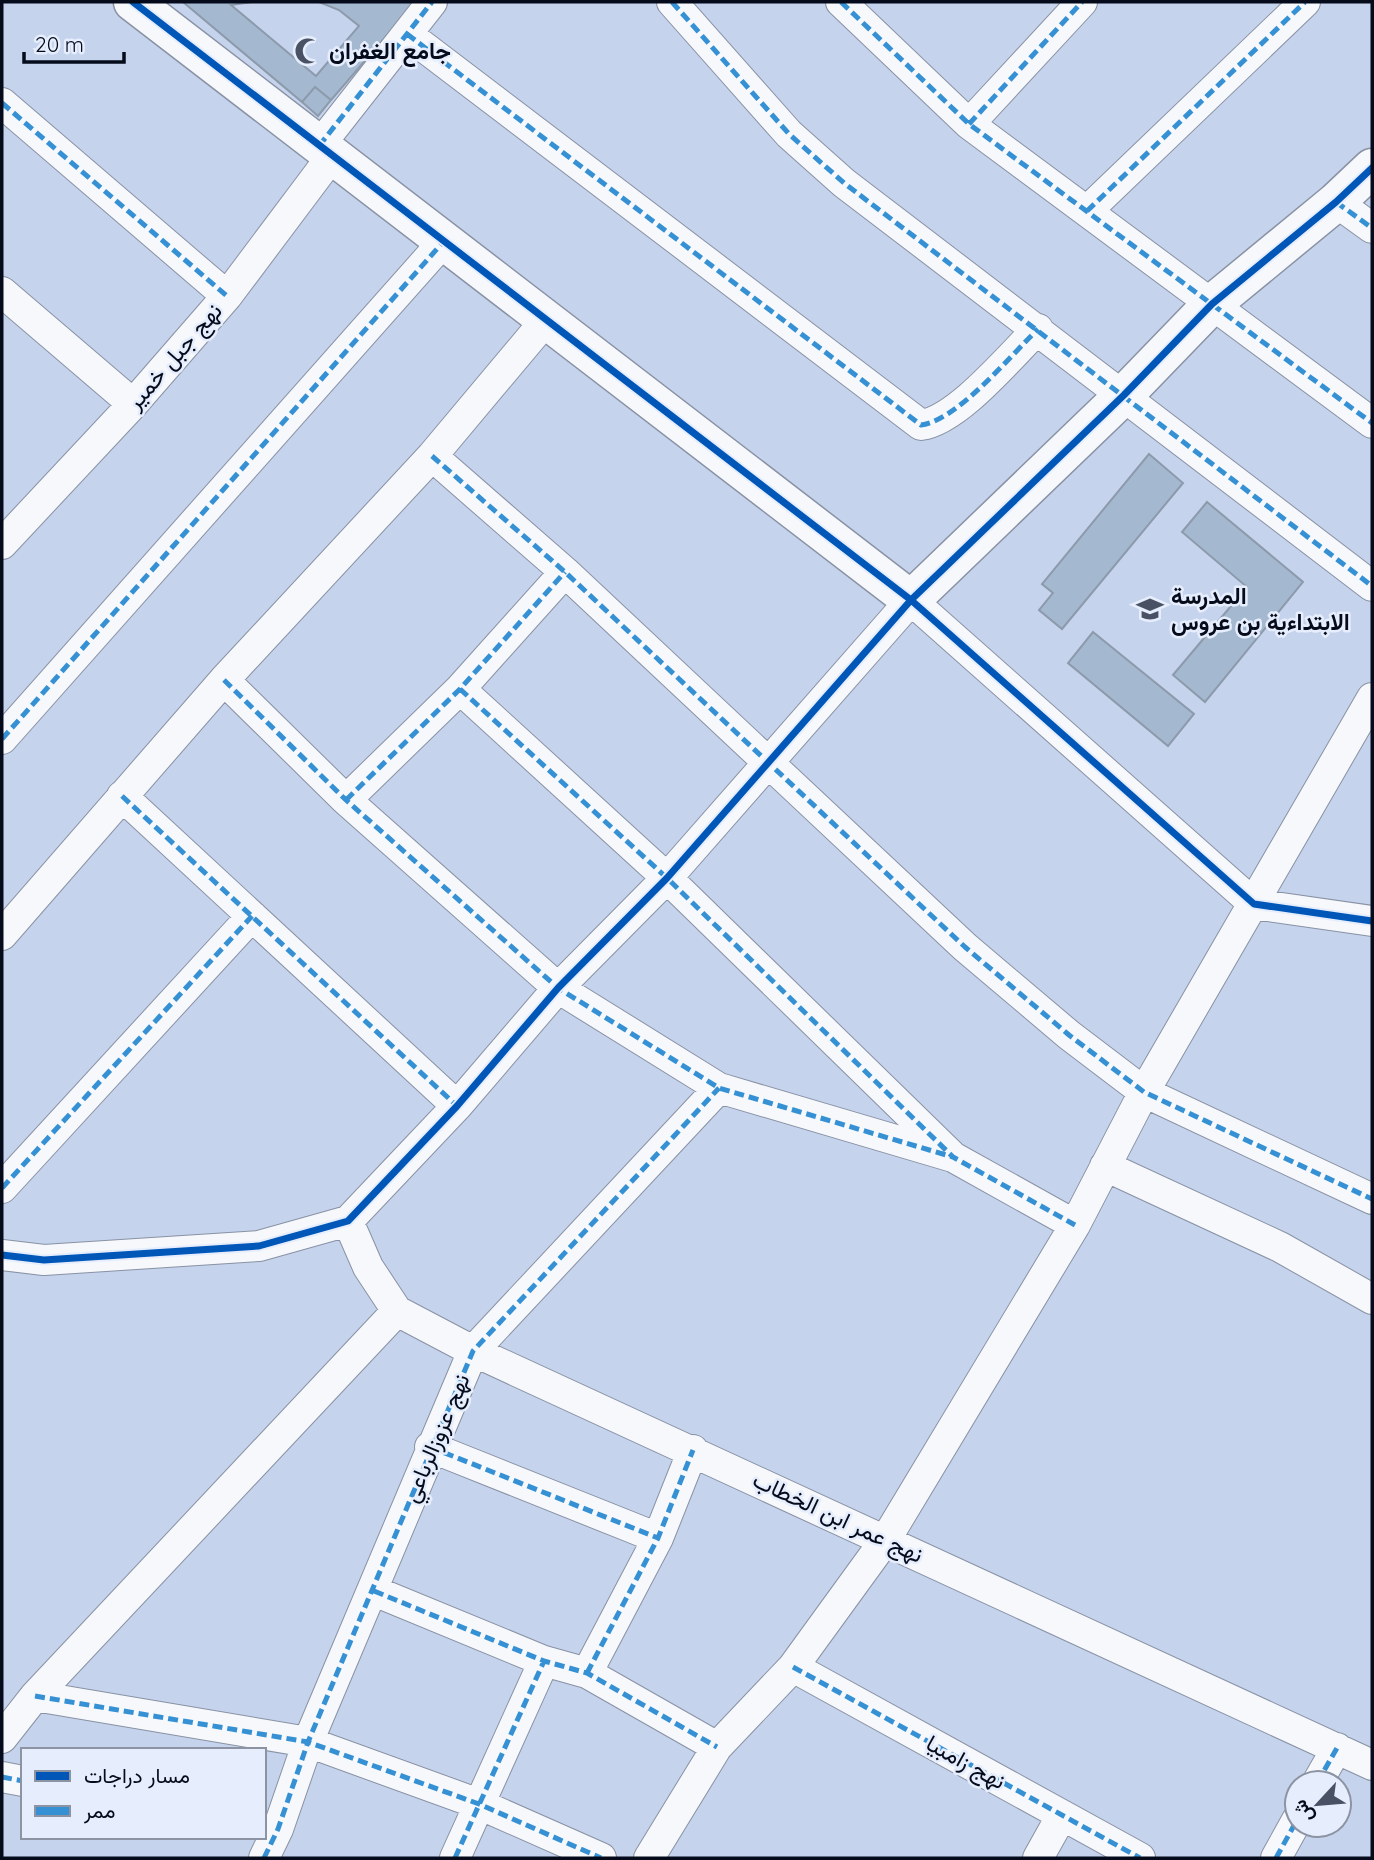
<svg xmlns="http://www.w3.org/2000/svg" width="1374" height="1860" font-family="Quicksand,Vazirmatn,sans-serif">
  <rect width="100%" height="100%" fill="#c6d3ec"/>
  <path fill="#a4b9cf" stroke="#8c9aac" stroke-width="2" d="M 183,2 L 252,2 L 231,5 L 316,76 L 359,26 L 339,10 L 319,2 L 416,2 L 331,100 L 315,87 L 302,102 Z
    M 315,87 L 331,100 L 318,116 L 302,102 Z
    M 1149,454 L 1183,483 L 1062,629 L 1039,610 L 1053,593 L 1042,584 Z
    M 1207,502 L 1303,582 L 1205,702 L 1173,675 L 1247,587 L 1182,532 Z
    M 1093,632 L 1194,714 L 1168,746 L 1068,663 Z"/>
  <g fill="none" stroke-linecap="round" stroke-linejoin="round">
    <g stroke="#8892a4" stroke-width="32">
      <path id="street" d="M 672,2 L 789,134 L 844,183 L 1372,586
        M 841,2 L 969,124 L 1372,423
        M 407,34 L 921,425 C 958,420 1010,356 1038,329
        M 2,103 L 227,296
        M 969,124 L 1082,2
        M 319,146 L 432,2
        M 1336,202 L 1372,228
        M 1087,211 L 1305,2
        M 2,292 L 133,404
        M 432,456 L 565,572 L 965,947 L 1069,1035 L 1144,1092 L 1372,1199
        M 2,544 L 133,404 L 227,296 L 332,156
        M 224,680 L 346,800 L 558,988 L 719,1088 L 953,1157
        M 460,689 L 667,878 L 953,1157 L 1075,1225
        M 2,739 L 444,241
        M 122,796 L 457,1106
        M 346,800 L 460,689 L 565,572
        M 2,935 L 224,680 L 432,456 L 546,320
        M 1105,1166 L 1280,1247 L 1372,1299
        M 2,1188 L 252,916
        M 348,1221 L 368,1267 L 397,1311 L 473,1351 L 1372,1765
        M 2,1255 L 44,1260 L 259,1246 L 348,1221 L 457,1106 L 558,988 L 667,878 L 911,600 L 1254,904 L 1372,921
        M 430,1447 L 658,1538
        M 374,1591 L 544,1661 L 587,1673 L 717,1747
        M 793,1667 L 1140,1858
        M 587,1673 L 658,1538 L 693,1450
        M 35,1696 L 308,1742 L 479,1804 L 601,1858
        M 2,1738 L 35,1696 L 397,1311
        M 2,1777 L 23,1781
        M 1317,1783 L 1337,1748
        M 264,1858 L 278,1829 L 308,1742 L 473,1351 L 719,1088
        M 455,1858 L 544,1661
        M 649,1858 L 717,1747 L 793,1667 L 886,1539 L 1075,1225 L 1144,1092 L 1372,698
        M 1038,1858 L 1062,1815
        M 1276,1858 L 1297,1820"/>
    </g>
    <g stroke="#8892a4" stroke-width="41">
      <path id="secondary" d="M 133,2 L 911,600 L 1124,395 L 1212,304 L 1336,202 L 1372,168"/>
    </g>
    <use href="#street" stroke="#f6f8fc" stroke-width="30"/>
    <use href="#secondary" stroke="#f6f8fc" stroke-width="38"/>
    <path stroke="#3691d4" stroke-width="5" stroke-dasharray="10 5" stroke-linecap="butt" d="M 672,2 L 789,134 L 844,183 L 1372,586
      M 841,2 L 969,124 L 1372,423
      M 407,34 L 921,425 C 958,420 1010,356 1038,329
      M 2,103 L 227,296
      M 969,124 L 1082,2
      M 319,146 L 432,2
      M 1336,202 L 1372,228
      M 1087,211 L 1305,2
      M 432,456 L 565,572 L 965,947 L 1069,1035 L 1144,1092 L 1372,1199
      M 224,680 L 346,800 L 558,988 L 719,1088 L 953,1157
      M 460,689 L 667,878 L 953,1157 L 1075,1225
      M 2,739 L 444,241
      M 122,796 L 457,1106
      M 346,800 L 460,689 L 565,572
      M 2,1188 L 252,916
      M 430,1447 L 658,1538
      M 374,1591 L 544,1661 L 587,1673 L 717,1747
      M 793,1667 L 1140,1858
      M 587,1673 L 658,1538 L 693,1450
      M 35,1696 L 308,1742 L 479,1804 L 601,1858
      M 2,1777 L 23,1781
      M 1317,1783 L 1337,1748
      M 264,1858 L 278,1829 L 308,1742 L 473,1351 L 719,1088
      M 455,1858 L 544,1661
      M 1276,1858 L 1297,1820"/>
    <g stroke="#e6eefd" stroke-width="11">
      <path id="cycleway" d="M 133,2 L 911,600 L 1254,904 L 1372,921
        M 2,1255 L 44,1260 L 259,1246 L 348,1221 L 457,1106 L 558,988 L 667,878 L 911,600 L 1124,395 L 1212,304 L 1336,202 L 1372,168"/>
    </g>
    <use href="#cycleway" stroke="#0057b8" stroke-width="7"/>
  </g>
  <defs>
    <g id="mosque-bare" transform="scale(2.1)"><path d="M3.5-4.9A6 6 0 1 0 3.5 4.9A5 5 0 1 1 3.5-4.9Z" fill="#495164" stroke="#e6eefd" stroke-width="2.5" paint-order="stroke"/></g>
    <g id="school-bare" transform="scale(2.1)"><path d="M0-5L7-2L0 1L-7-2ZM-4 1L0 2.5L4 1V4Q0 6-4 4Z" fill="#495164" stroke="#e6eefd" stroke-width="2.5" paint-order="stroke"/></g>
  </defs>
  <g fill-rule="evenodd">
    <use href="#mosque-bare" x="308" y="51"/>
    <use href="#school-bare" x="1150" y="609"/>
  </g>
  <g text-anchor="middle" stroke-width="5" stroke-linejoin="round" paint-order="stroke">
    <g font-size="23" font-weight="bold" fill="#050b1b" stroke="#e6eefd" text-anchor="start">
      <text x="329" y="59">جامع الغفران</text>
      <text x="1171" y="604">المدرسة<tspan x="1171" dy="26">الابتداءية بن عروس</tspan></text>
    </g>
    <g font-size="23" fill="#050b1b" stroke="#e6eefd">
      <text transform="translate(174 356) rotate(-49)" y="8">نهج جبل خمير</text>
      <text transform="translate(436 1438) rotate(-67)" y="8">نهج عزوزالرباعي</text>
      <text transform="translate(838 1517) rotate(25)" y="8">نهج عمر ابن الخطاب</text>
      <text transform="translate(966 1762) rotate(29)" y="8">نهج زامبيا</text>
    </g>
  </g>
  <rect width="1374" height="1860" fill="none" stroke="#050b1b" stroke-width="7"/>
  <rect x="21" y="1748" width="245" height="91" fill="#e6eefd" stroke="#8c93a3" stroke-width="2"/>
  <rect x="35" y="1771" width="35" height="10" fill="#0057b8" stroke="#8c93a3" stroke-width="2"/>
  <text x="84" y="1783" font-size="21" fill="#050b1b">مسار دراجات</text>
  <rect x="35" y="1806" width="35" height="10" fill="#3691d4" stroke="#8c93a3" stroke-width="2"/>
  <text x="84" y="1818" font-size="21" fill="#050b1b">ممر</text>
  <g transform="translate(1318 1804) rotate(244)"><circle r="33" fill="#e6eefd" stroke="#8c93a3" stroke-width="2"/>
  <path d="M0-5L12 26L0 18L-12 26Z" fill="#495164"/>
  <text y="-10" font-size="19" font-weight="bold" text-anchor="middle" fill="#050b1b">ش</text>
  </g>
  <path d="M24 52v10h100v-10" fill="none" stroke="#050b1b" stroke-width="3.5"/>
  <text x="35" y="52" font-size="21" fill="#050b1b" stroke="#e6eefd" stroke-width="5" paint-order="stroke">20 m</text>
</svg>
